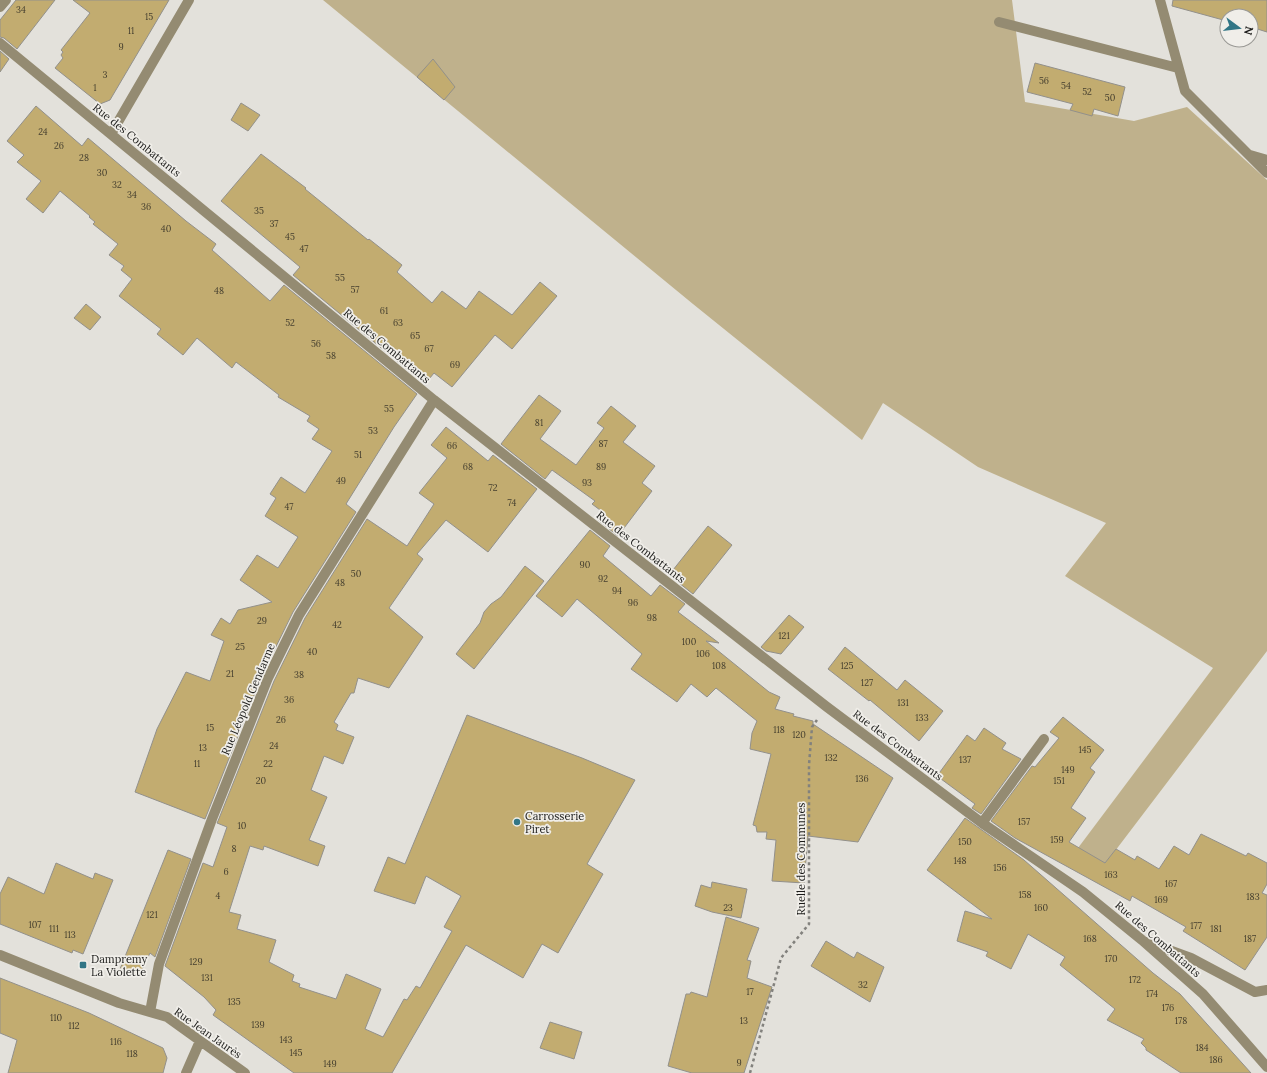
<svg xmlns="http://www.w3.org/2000/svg" width="1267" height="1073" font-family="Lora,serif">
  <rect width="100%" height="100%" fill="#e3e1db"/>
  <path fill="#bfb18c" d="M 323,0 L 1012,0 L 1025,102 L 1134,121 L 1187,107 L 1267,180 L 1267,651 L 1093,880 L 1066,864 L 1213,668 L 1065,576 L 1106,523 L 978,467 L 883,403 L 862,440 L 693,304 Z"/>
  <path fill="#c2ac70" stroke="#92908b" d="M 16,0 L 55,0 L 17,49 L 4,38 L 0,37 L 0,20 Z
    M 73,0 L 169,0 L 110,100 L 100,104 L 55,68 L 63,58 L 61,55 L 63,52 L 61,50 L 90,13 Z
    M 1173,0 L 1267,0 L 1267,32 L 1251,27 L 1251,16 L 1227,16 L 1227,21 L 1172,6 Z
    M 0,51 L 9,59 L 0,72 Z
    M 433,59 L 455,87 L 444,100 L 417,77 Z
    M 1035,63 L 1125,87 L 1118,116 L 1094,109 L 1092,116 L 1070,110 L 1073,104 L 1027,92 Z
    M 241,103 L 260,115 L 248,131 L 231,120 Z
    M 36,106 L 82,146 L 88,138 L 186,221 L 216,244 L 212,250 L 270,301 L 284,285 L 417,394 L 394,427 L 346,504 L 356,512 L 293,612 L 262,675 L 205,819 L 135,792 L 157,729 L 186,672 L 210,681 L 224,641 L 211,635 L 221,618 L 230,624 L 238,610 L 272,602 L 240,580 L 257,555 L 278,568 L 298,537 L 265,516 L 276,498 L 270,494 L 281,477 L 305,493 L 332,451 L 312,439 L 319,429 L 307,421 L 310,416 L 278,397 L 279,395 L 236,362 L 232,368 L 197,338 L 183,355 L 157,334 L 161,329 L 119,296 L 132,279 L 121,270 L 124,266 L 109,255 L 118,244 L 93,224 L 95,222 L 89,217 L 90,216 L 60,191 L 43,213 L 26,199 L 41,181 L 17,162 L 24,155 L 7,141 Z
    M 261,154 L 306,188 L 305,189 L 368,240 L 369,239 L 402,265 L 397,272 L 432,303 L 442,291 L 466,309 L 479,291 L 512,315 L 540,282 L 557,296 L 512,349 L 495,335 L 452,387 L 434,373 L 425,384 L 293,275 L 300,267 L 221,201 Z
    M 86,304 L 101,317 L 90,330 L 74,318 Z
    M 539,395 L 561,411 L 540,439 L 576,465 L 604,428 L 597,423 L 611,406 L 636,426 L 623,442 L 655,466 L 642,483 L 652,491 L 618,536 L 598,520 L 604,513 L 592,504 L 595,501 L 552,470 L 545,479 L 501,444 Z
    M 446,427 L 488,461 L 493,455 L 537,489 L 488,552 L 446,520 L 417,554 L 423,559 L 389,608 L 423,637 L 389,688 L 358,678 L 354,693 L 351,693 L 334,722 L 338,725 L 336,730 L 354,737 L 343,764 L 324,756 L 311,790 L 327,797 L 309,840 L 325,846 L 318,866 L 264,846 L 263,850 L 250,846 L 229,912 L 241,915 L 237,929 L 276,940 L 269,962 L 294,975 L 292,981 L 300,984 L 299,987 L 336,999 L 346,974 L 381,989 L 365,1029 L 383,1037 L 404,999 L 407,1000 L 416,986 L 420,988 L 452,931 L 444,927 L 461,896 L 426,876 L 415,904 L 374,891 L 388,857 L 405,864 L 467,715 L 582,758 L 635,780 L 587,864 L 603,874 L 558,953 L 542,944 L 523,978 L 466,945 L 392,1073 L 294,1073 L 213,1015 L 216,1010 L 204,997 L 165,966 L 203,863 L 213,867 L 227,827 L 217,823 L 218,821 L 274,681 L 305,618 L 367,519 L 407,546 L 434,504 L 419,493 L 447,458 L 431,445 Z
    M 708,526 L 732,545 L 693,594 L 669,575 Z
    M 590,530 L 610,546 L 603,556 L 651,596 L 660,585 L 685,604 L 678,612 L 719,643 L 706,641 L 769,692 L 780,697 L 775,709 L 794,714 L 793,716 L 813,721 L 813,724 L 893,778 L 858,842 L 808,836 L 804,883 L 772,881 L 776,840 L 766,839 L 767,832 L 757,832 L 756,826 L 753,825 L 771,754 L 750,749 L 752,733 L 757,721 L 716,688 L 707,697 L 691,684 L 677,702 L 631,669 L 642,654 L 577,599 L 562,617 L 536,596 Z
    M 525,566 L 544,581 L 474,669 L 456,654 L 480,623 L 484,612 L 491,604 L 501,597 Z
    M 789,615 L 804,627 L 781,654 L 766,651 L 761,647 Z
    M 845,647 L 897,690 L 905,680 L 943,711 L 919,741 L 870,700 L 869,701 L 828,669 Z
    M 1063,717 L 1104,750 L 1090,768 L 1095,772 L 1071,808 L 1086,818 L 1069,842 L 1105,863 L 1116,849 L 1135,860 L 1137,856 L 1159,869 L 1174,846 L 1189,855 L 1201,834 L 1246,856 L 1248,853 L 1267,863 L 1267,884 L 1262,893 L 1267,895 L 1267,937 L 1245,970 L 1183,931 L 1186,927 L 1132,896 L 1130,901 L 1015,838 L 991,821 L 1032,766 L 1035,767 L 1059,738 L 1050,732 Z
    M 984,728 L 1006,743 L 1002,749 L 1021,759 L 981,814 L 972,808 L 975,804 L 937,776 L 967,735 L 975,741 Z
    M 965,818 L 1024,860 L 1153,973 L 1180,994 L 1251,1073 L 1181,1073 L 1146,1050 L 1146,1048 L 1141,1043 L 1144,1039 L 1107,1020 L 1115,1009 L 1060,965 L 1065,957 L 1028,934 L 1011,969 L 986,956 L 988,952 L 957,941 L 965,911 L 992,919 L 927,870 Z
    M 168,850 L 191,859 L 155,957 L 150,953 L 139,976 L 120,969 Z
    M 56,863 L 93,879 L 95,873 L 113,880 L 83,954 L 73,950 L 72,953 L 0,924 L 0,894 L 8,877 L 44,894 Z
    M 712,882 L 747,889 L 741,918 L 712,912 L 695,906 L 701,885 L 711,888 Z
    M 726,917 L 759,928 L 747,960 L 751,961 L 747,978 L 772,987 L 744,1073 L 692,1073 L 668,1066 L 686,994 L 690,994 L 691,992 L 707,997 Z
    M 826,941 L 854,958 L 857,952 L 884,967 L 870,1002 L 811,966 Z
    M 0,978 L 89,1013 L 163,1048 L 167,1058 L 163,1073 L 8,1073 L 17,1040 L 0,1033 Z
    M 550,1022 L 582,1032 L 574,1059 L 540,1048 Z"/>
  <g fill="none" stroke-linecap="round" stroke-linejoin="round">
    <path stroke="#82817d" stroke-width="2.5" stroke-dasharray="3 3" stroke-linecap="butt" d="M 750,1073 L 781,958 L 809,924 L 809,765 L 812,727 L 817,720"/>
    <path stroke="#948b72" stroke-width="10" d="M 1160,0 L 1185,91 L 1267,173
      M 0,7 L 6,0
      M 999,22 L 1178,68
      M 0,43 L 434,400 L 827,707 L 982,823 L 1083,892 L 1142,940 L 1203,994 L 1267,1067
      M 111,134 L 189,0
      M 1250,155 L 1267,160
      M 982,823 L 1044,739
      M 1147,942 L 1191,958 L 1255,992 L 1267,990
      M 0,955 L 119,1003 L 167,1017 L 245,1073
      M 150,1012 L 159,964 L 212,819 L 268,678 L 299,615 L 434,400
      M 186,1073 L 200,1041"/>
  </g>
  <g fill="#327686" stroke="#f0eee9" stroke-width="1.5">
    <circle cx="517" cy="822" r="4"/>
    <rect x="79" y="961" width="8" height="8" rx="2"/>
  </g>
  <g text-anchor="middle" stroke-width="3.5" stroke-linejoin="round" paint-order="stroke">
    <g font-size="9" fill="#443e2e">
      <text x="21" y="13">34</text>
      <text x="149" y="20">15</text>
      <text x="131" y="34">11</text>
      <text x="121" y="50">9</text>
      <text x="105" y="78">3</text>
      <text x="1044" y="84">56</text>
      <text x="1066" y="89">54</text>
      <text x="95" y="91">1</text>
      <text x="1087" y="95">52</text>
      <text x="1110" y="101">50</text>
      <text x="43" y="135">24</text>
      <text x="59" y="149">26</text>
      <text x="84" y="161">28</text>
      <text x="102" y="176">30</text>
      <text x="117" y="188">32</text>
      <text x="132" y="198">34</text>
      <text x="146" y="210">36</text>
      <text x="259" y="214">35</text>
      <text x="274" y="227">37</text>
      <text x="166" y="232">40</text>
      <text x="290" y="240">45</text>
      <text x="304" y="252">47</text>
      <text x="340" y="281">55</text>
      <text x="355" y="293">57</text>
      <text x="219" y="294">48</text>
      <text x="384" y="314">61</text>
      <text x="290" y="326">52</text>
      <text x="398" y="326">63</text>
      <text x="415" y="339">65</text>
      <text x="316" y="347">56</text>
      <text x="429" y="352">67</text>
      <text x="331" y="359">58</text>
      <text x="455" y="368">69</text>
      <text x="389" y="412">55</text>
      <text x="539" y="426">81</text>
      <text x="373" y="434">53</text>
      <text x="603" y="447">87</text>
      <text x="452" y="449">66</text>
      <text x="358" y="458">51</text>
      <text x="468" y="470">68</text>
      <text x="601" y="470">89</text>
      <text x="341" y="484">49</text>
      <text x="587" y="486">93</text>
      <text x="493" y="491">72</text>
      <text x="512" y="506">74</text>
      <text x="289" y="510">47</text>
      <text x="585" y="568">90</text>
      <text x="356" y="577">50</text>
      <text x="603" y="582">92</text>
      <text x="340" y="586">48</text>
      <text x="617" y="594">94</text>
      <text x="633" y="606">96</text>
      <text x="652" y="621">98</text>
      <text x="262" y="624">29</text>
      <text x="337" y="628">42</text>
      <text x="784" y="639">121</text>
      <text x="689" y="645">100</text>
      <text x="240" y="650">25</text>
      <text x="312" y="655">40</text>
      <text x="703" y="657">106</text>
      <text x="719" y="669">108</text>
      <text x="847" y="669">125</text>
      <text x="230" y="677">21</text>
      <text x="299" y="678">38</text>
      <text x="867" y="686">127</text>
      <text x="289" y="703">36</text>
      <text x="903" y="706">131</text>
      <text x="922" y="721">133</text>
      <text x="281" y="723">26</text>
      <text x="210" y="731">15</text>
      <text x="779" y="733">118</text>
      <text x="799" y="738">120</text>
      <text x="274" y="749">24</text>
      <text x="203" y="751">13</text>
      <text x="1085" y="753">145</text>
      <text x="831" y="761">132</text>
      <text x="965" y="763">137</text>
      <text x="197" y="767">11</text>
      <text x="268" y="767">22</text>
      <text x="1068" y="773">149</text>
      <text x="862" y="782">136</text>
      <text x="261" y="784">20</text>
      <text x="1059" y="784">151</text>
      <text x="1024" y="825">157</text>
      <text x="242" y="829">10</text>
      <text x="1057" y="843">159</text>
      <text x="965" y="845">150</text>
      <text x="234" y="852">8</text>
      <text x="960" y="864">148</text>
      <text x="1000" y="871">156</text>
      <text x="226" y="875">6</text>
      <text x="1111" y="878">163</text>
      <text x="1171" y="887">167</text>
      <text x="1025" y="898">158</text>
      <text x="218" y="899">4</text>
      <text x="1253" y="900">183</text>
      <text x="1161" y="903">169</text>
      <text x="728" y="911">23</text>
      <text x="1041" y="911">160</text>
      <text x="152" y="918">121</text>
      <text x="35" y="928">107</text>
      <text x="1196" y="929">177</text>
      <text x="54" y="932">111</text>
      <text x="1216" y="932">181</text>
      <text x="70" y="938">113</text>
      <text x="1090" y="942">168</text>
      <text x="1250" y="942">187</text>
      <text x="1111" y="962">170</text>
      <text x="196" y="965">129</text>
      <text x="207" y="981">131</text>
      <text x="1135" y="983">172</text>
      <text x="863" y="988">32</text>
      <text x="750" y="995">17</text>
      <text x="1152" y="997">174</text>
      <text x="234" y="1005">135</text>
      <text x="1168" y="1011">176</text>
      <text x="56" y="1021">110</text>
      <text x="744" y="1024">13</text>
      <text x="1181" y="1024">178</text>
      <text x="258" y="1028">139</text>
      <text x="74" y="1029">112</text>
      <text x="286" y="1043">143</text>
      <text x="116" y="1045">116</text>
      <text x="1202" y="1051">184</text>
      <text x="296" y="1056">145</text>
      <text x="132" y="1057">118</text>
      <text x="1216" y="1063">186</text>
      <text x="739" y="1066">9</text>
      <text x="330" y="1067">149</text>
    </g>
    <g font-size="11" fill="#1a1a18" stroke="#f0eee9">
      <text transform="translate(137 140) rotate(39)" y="4">Rue des Combattants</text>
      <text transform="translate(387 346) rotate(40)" y="4">Rue des Combattants</text>
      <text transform="translate(641 547) rotate(38)" y="4">Rue des Combattants</text>
      <text transform="translate(248 699) rotate(-67)" y="4">Rue Léopold Gendarme</text>
      <text transform="translate(898 745) rotate(37)" y="4">Rue des Combattants</text>
      <text transform="translate(801 859) rotate(-90)" y="4">Ruelle des Communes</text>
      <text transform="translate(1158 939) rotate(41)" y="4">Rue des Combattants</text>
      <text transform="translate(208 1033) rotate(35)" y="4">Rue Jean Jaurès</text>
    </g>
    <g font-size="11" fill="#1a1a18" stroke="#f0eee9" text-anchor="start">
      <text x="525" y="820">Carrosserie<tspan x="525" dy="13">Piret</tspan></text>
      <text x="91" y="963">Dampremy<tspan x="91" dy="13">La Violette</tspan></text>
    </g>
  </g>
  <g transform="translate(1239 28) rotate(105)"><circle r="19" fill="#f0eee9" stroke="#9a9995"/>
  <path d="M0-3L7 15L0 10L-7 15Z" fill="#327686"/>
  <text y="-6" font-size="11" font-weight="bold" text-anchor="middle" fill="#1a1a18">N</text>
  </g>
</svg>
